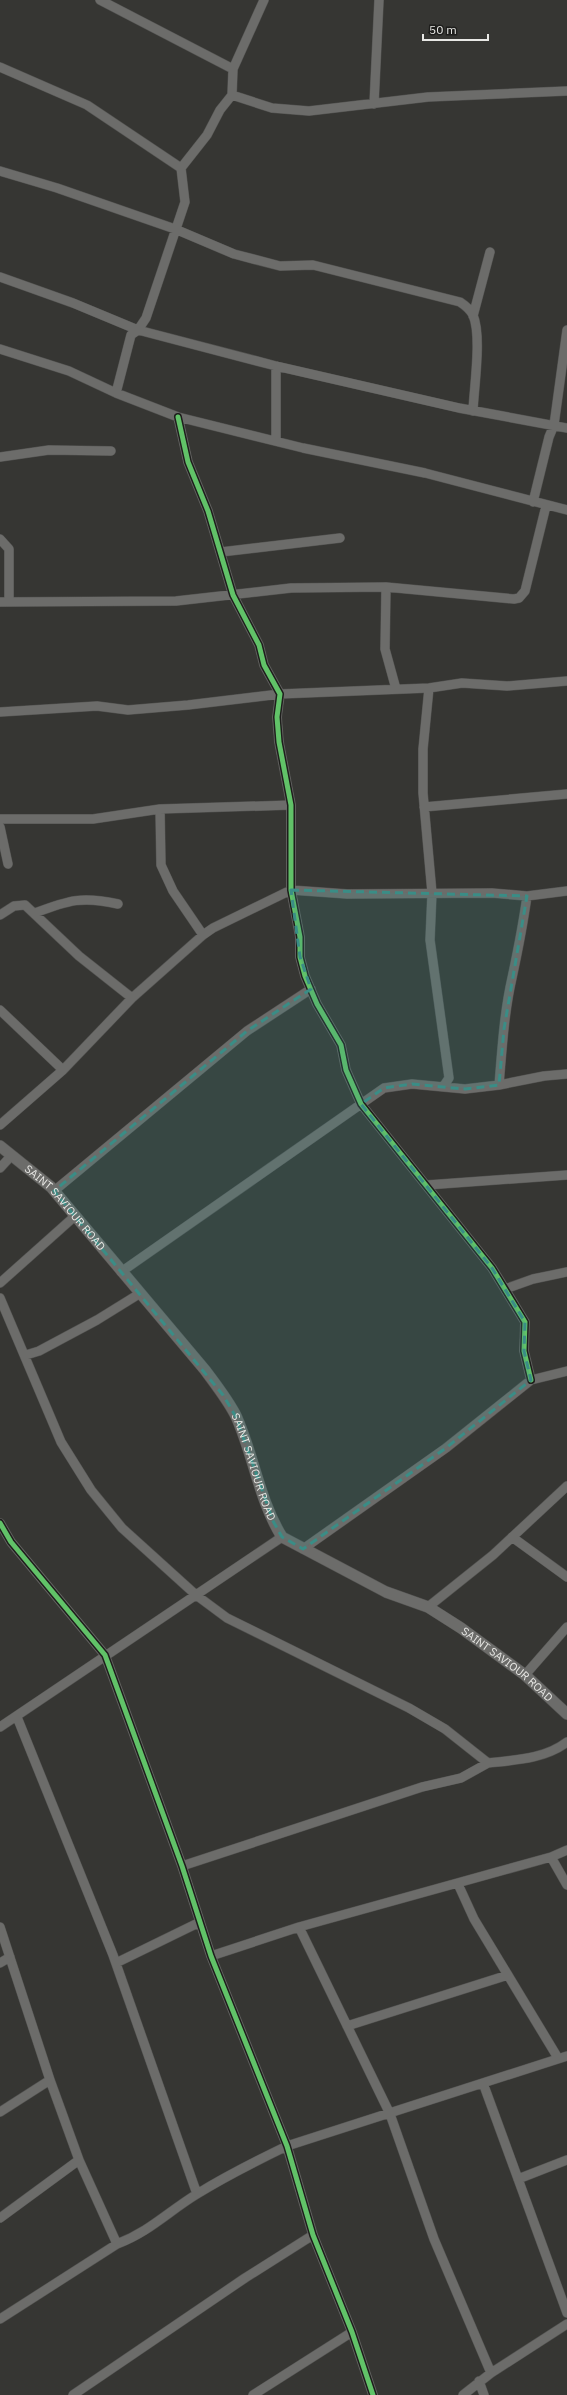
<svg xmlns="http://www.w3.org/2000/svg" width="567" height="2395" font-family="'IBM Plex Sans',sans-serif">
  <rect width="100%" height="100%" fill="#363633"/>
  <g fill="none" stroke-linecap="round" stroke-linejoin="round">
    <g stroke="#525250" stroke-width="10">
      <path id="minor" d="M 100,0 L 233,69
        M 0,67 L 87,105 L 181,168
        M 232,95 L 272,108 L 309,111 L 428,97 L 567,91
        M 374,104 L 379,0
        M 0,171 L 57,188 L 175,229 L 234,254 L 280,266 L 313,265 L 460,302 C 466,306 470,309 473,315 C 482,336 474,387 473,411
        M 0,277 L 73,303 L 138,330 L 276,366 L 459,408 L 567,428
        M 473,316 L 490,252
        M 0,349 L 69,371 L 116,393 L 178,417 L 303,448 L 425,473 L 567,510
        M 116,393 L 131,335 L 138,330 L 146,318 L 185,202 L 181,168 L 207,135 L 220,110 L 232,95 L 233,69 L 264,0
        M 178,417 L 188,462 L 208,511 L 233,595 L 259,645 L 264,665 L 280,694 L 277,717 L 279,742 L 291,805 L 291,890 L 300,937 L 300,957 L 305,976 L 317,1004 L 341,1045 L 346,1070 L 361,1104 L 492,1268 L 525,1322 L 524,1351 L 531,1380
        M 276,441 L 276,366
        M 0,457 L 49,450 L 111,451
        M 533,502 L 549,437 L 554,425 L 567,330
        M 0,539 L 9,549 L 9,602
        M 221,552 L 340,538
        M 386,587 L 385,649 L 396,689
        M 0,602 L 176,601 L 291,588 L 386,587 L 514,599 L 519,598 L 525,591 L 546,506
        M 429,688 L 423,749 L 423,793 L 432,893 L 430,940 L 449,1078 L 443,1087
        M 0,712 L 97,706 L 128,710 L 188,705 L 280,694 L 429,688 L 462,683 L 507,686 L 567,681
        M 424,807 L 567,794
        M 160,809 L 161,865 L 173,891 L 203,935
        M 0,819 L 93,819 L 160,809 L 291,805
        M 0,827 L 8,864
        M 35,913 C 69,900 82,896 118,904
        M 0,915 L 14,906 L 25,905 L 79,956 L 132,998
        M 0,1010 L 63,1070
        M 499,1085 C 502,1050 504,1013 512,978 C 518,950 523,925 527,896
        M 0,1125 L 63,1070 L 132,998 L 203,935 L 213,928 L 291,890 L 347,894 L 492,893 L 527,896 L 567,891
        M 0,1168 L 12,1155
        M 427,1185 L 567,1175
        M 54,1191 L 247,1031 L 311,989
        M 121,1272 L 384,1088 L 412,1084 L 465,1089 L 499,1085 L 544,1076 L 567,1074
        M 0,1283 L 75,1216
        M 505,1289 L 533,1279 L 567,1272
        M 0,1298 L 61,1442 L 91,1490 L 122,1528 L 196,1595 L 227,1618 L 409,1708 L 445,1729 L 488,1763 C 515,1760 545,1759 567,1742
        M 26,1355 L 39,1351 L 97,1320 L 139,1294
        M 0,1523 L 11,1542 L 105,1655 L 182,1866 L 211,1956 L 287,2146 L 313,2235 L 352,2332 L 373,2395
        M 512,1537 L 567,1577
        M 303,1549 L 446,1448 L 531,1380 L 567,1371
        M 428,1607 L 493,1555 L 567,1486
        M 525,1675 L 567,1627
        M 17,1717 L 113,1955 L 197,2194
        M 0,1727 L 282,1537
        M 551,1857 L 567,1885
        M 182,1866 L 422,1787 L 461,1778 L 488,1763
        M 458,1884 L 474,1919 L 558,2058
        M 0,1927 L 50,2080 L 79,2160 L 117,2244
        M 299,1927 L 390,2114 L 434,2239 L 491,2373
        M 211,1956 L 299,1927 L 551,1857 L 567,1850
        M 0,1963 L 10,1957
        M 116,1963 L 200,1922
        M 347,2026 L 508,1975
        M 483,2083 L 567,2313
        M 0,2112 L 50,2080
        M 518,2179 L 567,2160
        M 0,2218 L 79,2160
        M 0,2319 L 117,2244 C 149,2232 169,2211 197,2194 C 226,2176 256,2161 287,2146 L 567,2056
        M 479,2381 L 484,2395
        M 73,2395 L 245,2278 L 313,2235
        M 253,2395 L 352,2332
        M 463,2395 L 491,2373 L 567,2324"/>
    </g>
    <g stroke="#525250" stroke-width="12">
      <g id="tertiary">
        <path id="s1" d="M 0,1146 L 51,1187 L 205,1370 C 216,1385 228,1400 236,1416 C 254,1456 259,1500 282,1537 L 386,1592 L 428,1607 L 461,1628 L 525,1675 L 567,1714"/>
      </g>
    </g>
    <use href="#minor" stroke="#6c6c6a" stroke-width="9"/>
    <use href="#tertiary" stroke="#6c6c6a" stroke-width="11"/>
    <g stroke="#1e1e1c" stroke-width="8">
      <path id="cycleway" d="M 178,417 L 188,462 L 208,511 L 233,595 L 259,645 L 264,665 L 280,694 L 277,717 L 279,742 L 291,805 L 291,890 L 300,937 L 300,957 L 305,976 L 317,1004 L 341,1045 L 346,1070 L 361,1104 L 492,1268 L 525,1322 L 524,1351 L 531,1380
        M 0,1523 L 11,1542 L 105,1655 L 182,1866 L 211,1956 L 287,2146 L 313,2235 L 352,2332 L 373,2395"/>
    </g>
    <use href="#cycleway" stroke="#61c268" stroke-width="5"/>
  </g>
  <path fill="#3a8d86" fill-opacity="0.2" stroke="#3a8d86" stroke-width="3" stroke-dasharray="8 5" stroke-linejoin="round" d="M 291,890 L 527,896 L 504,1029 L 499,1085 L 465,1089 L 412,1084 L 384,1088 L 361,1104 L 492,1268 L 525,1322 L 524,1351 L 531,1380 L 446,1448 L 303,1549 L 282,1537 L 273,1521 L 236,1417 L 223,1395 L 54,1191 L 247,1031 L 311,989 L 300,957 Z"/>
  <g text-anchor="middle" stroke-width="4" stroke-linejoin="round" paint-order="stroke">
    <g font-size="11" fill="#e8e8e5" stroke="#1e1e1c">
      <text dy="4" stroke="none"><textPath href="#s1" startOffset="90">SAINT SAVIOUR ROAD</textPath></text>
      <text dy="4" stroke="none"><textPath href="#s1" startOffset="414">SAINT SAVIOUR ROAD</textPath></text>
      <text dy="4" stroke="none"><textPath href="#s1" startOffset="750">SAINT SAVIOUR ROAD</textPath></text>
    </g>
  </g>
  <path d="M423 34v6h65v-6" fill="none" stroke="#e8e8e5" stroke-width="2"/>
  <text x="429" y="34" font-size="12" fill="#e8e8e5" stroke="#1e1e1c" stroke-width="3" paint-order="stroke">50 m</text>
</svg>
